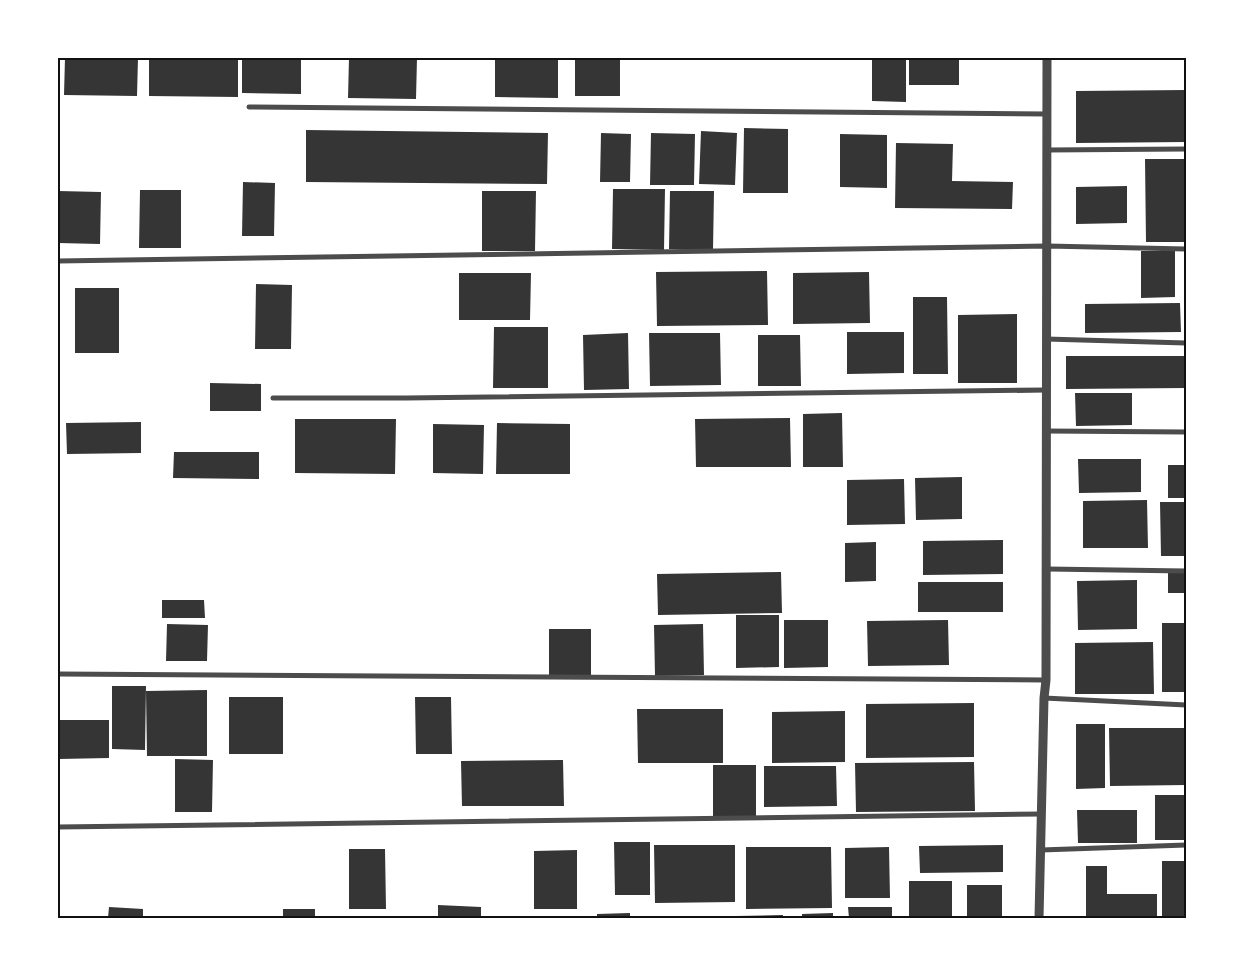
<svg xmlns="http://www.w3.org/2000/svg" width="1244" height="976" font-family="'DM Sans',sans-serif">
  <rect width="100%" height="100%" fill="#fff"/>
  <path fill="#353535" d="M 65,58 L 138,58 L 137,96 L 64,95 Z
    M 149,58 L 238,58 L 238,97 L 149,96 Z
    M 242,58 L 301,58 L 301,94 L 242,93 Z
    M 349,58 L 417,58 L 416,99 L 348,98 Z
    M 495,58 L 558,58 L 558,98 L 495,97 Z
    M 575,58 L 620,58 L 620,96 L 575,96 Z
    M 872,58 L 906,58 L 906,102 L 872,101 Z
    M 909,58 L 959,58 L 959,85 L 909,85 Z
    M 1186,90 L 1186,142 L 1076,143 L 1076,91 Z
    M 744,128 L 788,129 L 788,193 L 743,193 Z
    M 306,130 L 548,133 L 547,184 L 306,182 Z
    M 701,131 L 737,133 L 735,185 L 699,184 Z
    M 601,133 L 631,134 L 630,182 L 600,182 Z
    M 651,133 L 695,134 L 694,185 L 650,185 Z
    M 840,134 L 887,135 L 887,188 L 840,187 Z
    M 896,143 L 953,144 L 952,181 L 1013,182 L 1012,209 L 895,208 Z
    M 1145,159 L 1186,159 L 1186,242 L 1146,242 Z
    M 243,182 L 275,183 L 274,236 L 242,236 Z
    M 1127,186 L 1127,223 L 1076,224 L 1076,187 Z
    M 613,189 L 665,189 L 664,250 L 612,249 Z
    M 140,190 L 181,190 L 181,248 L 139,248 Z
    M 58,191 L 101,192 L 100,244 L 58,243 Z
    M 482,191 L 536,191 L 535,251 L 482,251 Z
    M 670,191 L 714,191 L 713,250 L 669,249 Z
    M 1141,251 L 1175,251 L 1175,297 L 1141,298 Z
    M 767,271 L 768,325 L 657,326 L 656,272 Z
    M 869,272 L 870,323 L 793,324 L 793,273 Z
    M 459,273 L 531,273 L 530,320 L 459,320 Z
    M 256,284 L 292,285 L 291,349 L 255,349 Z
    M 75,288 L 119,288 L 119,353 L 75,353 Z
    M 913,297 L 947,297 L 948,374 L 913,374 Z
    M 1180,303 L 1181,332 L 1085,333 L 1085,304 Z
    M 1017,314 L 1017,383 L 958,383 L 958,315 Z
    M 494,327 L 548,327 L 548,388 L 493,388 Z
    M 847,332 L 904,332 L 904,373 L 847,374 Z
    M 628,333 L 629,389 L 584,390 L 583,335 Z
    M 649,333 L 720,333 L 721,385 L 650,386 Z
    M 758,335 L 800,335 L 801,386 L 758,386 Z
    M 1066,356 L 1186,356 L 1186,388 L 1066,389 Z
    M 210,383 L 261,384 L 261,411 L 210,411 Z
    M 1075,393 L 1132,393 L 1132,425 L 1076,426 Z
    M 842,413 L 843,467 L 803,467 L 803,414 Z
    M 790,418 L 791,467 L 696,467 L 695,419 Z
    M 295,419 L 396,419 L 395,474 L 295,473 Z
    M 141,422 L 141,453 L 67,454 L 66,423 Z
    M 497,423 L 570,424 L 570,474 L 496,474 Z
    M 433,424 L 484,425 L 483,474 L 433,473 Z
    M 174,452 L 259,452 L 259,479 L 173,478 Z
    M 1078,459 L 1141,459 L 1141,492 L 1079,493 Z
    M 1168,465 L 1186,465 L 1186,498 L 1168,498 Z
    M 962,477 L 962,519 L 916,520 L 915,478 Z
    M 904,479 L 905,524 L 847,525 L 847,480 Z
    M 1147,500 L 1148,548 L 1083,548 L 1083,501 Z
    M 1160,502 L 1186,502 L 1186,556 L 1161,556 Z
    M 1003,540 L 1003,574 L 923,575 L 923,541 Z
    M 876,542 L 876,581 L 845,582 L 845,543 Z
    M 781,572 L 782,613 L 658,615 L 657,574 Z
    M 1168,573 L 1186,573 L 1186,593 L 1168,593 Z
    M 1137,580 L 1137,629 L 1078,630 L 1077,581 Z
    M 918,582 L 1003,582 L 1003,612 L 918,612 Z
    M 162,600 L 204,600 L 205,618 L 162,618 Z
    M 736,615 L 779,615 L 779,667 L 736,668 Z
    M 784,620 L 828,620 L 828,667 L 784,668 Z
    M 948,620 L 949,665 L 868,666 L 867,621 Z
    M 1162,623 L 1186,623 L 1186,692 L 1162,692 Z
    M 167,624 L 208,625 L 207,661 L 166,661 Z
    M 703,624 L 704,675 L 655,676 L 654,625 Z
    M 549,629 L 591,629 L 591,676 L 549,677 Z
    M 1153,642 L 1154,694 L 1075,694 L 1075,643 Z
    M 112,686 L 146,686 L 145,750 L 112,749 Z
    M 207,690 L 207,756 L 147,756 L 146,691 Z
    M 229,697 L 283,697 L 283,754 L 229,754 Z
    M 415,697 L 451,697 L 452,754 L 416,754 Z
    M 974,703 L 974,757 L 866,758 L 866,704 Z
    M 637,709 L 723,709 L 723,763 L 638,763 Z
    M 845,711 L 845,762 L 772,763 L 772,712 Z
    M 59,720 L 109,720 L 109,758 L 59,759 Z
    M 1076,724 L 1105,724 L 1105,788 L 1076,789 Z
    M 1109,728 L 1186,728 L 1186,785 L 1110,786 Z
    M 175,759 L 213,760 L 212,812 L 175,812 Z
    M 563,760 L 564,806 L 462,806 L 461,761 Z
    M 974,762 L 975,811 L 856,812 L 855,763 Z
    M 713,765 L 756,765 L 756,816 L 713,817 Z
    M 764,766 L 836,766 L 837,806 L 764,807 Z
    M 1155,795 L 1186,795 L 1186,840 L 1155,840 Z
    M 1077,810 L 1137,810 L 1137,843 L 1078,843 Z
    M 614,842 L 650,842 L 650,895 L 615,895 Z
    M 654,845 L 735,845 L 735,902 L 655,903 Z
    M 1003,845 L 1003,872 L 920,873 L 919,846 Z
    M 746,847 L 831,847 L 832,908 L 746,909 Z
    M 889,847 L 890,898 L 845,898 L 845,848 Z
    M 349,849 L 385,849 L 386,909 L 349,909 Z
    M 577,850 L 577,909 L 534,909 L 534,851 Z
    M 1162,861 L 1186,861 L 1186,918 L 1162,918 Z
    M 1086,866 L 1107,866 L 1107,894 L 1157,894 L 1157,918 L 1086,918 Z
    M 909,881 L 952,881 L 952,918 L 909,918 Z
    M 967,885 L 1002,885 L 1002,918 L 967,918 Z
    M 438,905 L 481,907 L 481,918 L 438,918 Z
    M 109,907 L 143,909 L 143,918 L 108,918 Z
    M 848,907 L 892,907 L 892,918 L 849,918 Z
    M 283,909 L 315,909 L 315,918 L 283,918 Z
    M 630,913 L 630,918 L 597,918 L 597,914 Z
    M 833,913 L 833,918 L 802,918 L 802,914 Z
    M 783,915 L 783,918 L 736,918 L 736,916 Z"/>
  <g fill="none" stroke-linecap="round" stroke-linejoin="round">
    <path stroke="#4c4c4c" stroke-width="5" d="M 249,107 L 1047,114
      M 1047,150 L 1186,149
      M 58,261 L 1047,246 L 1186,249
      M 1046,339 L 1186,343
      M 273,398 L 406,398 L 1046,390
      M 1046,431 L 1186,432
      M 1047,569 L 1186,571
      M 58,674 L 1046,680
      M 1044,698 L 1186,705
      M 58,827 L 1042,814
      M 1041,850 L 1186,845"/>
    <path stroke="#4c4c4c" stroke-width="9" d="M 1039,918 L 1044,698 L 1046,680 L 1047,58"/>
  </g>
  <rect width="1244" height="976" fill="none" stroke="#ffffff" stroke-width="118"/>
  <rect x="59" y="59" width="1126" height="858" fill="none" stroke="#111" stroke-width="2"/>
</svg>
